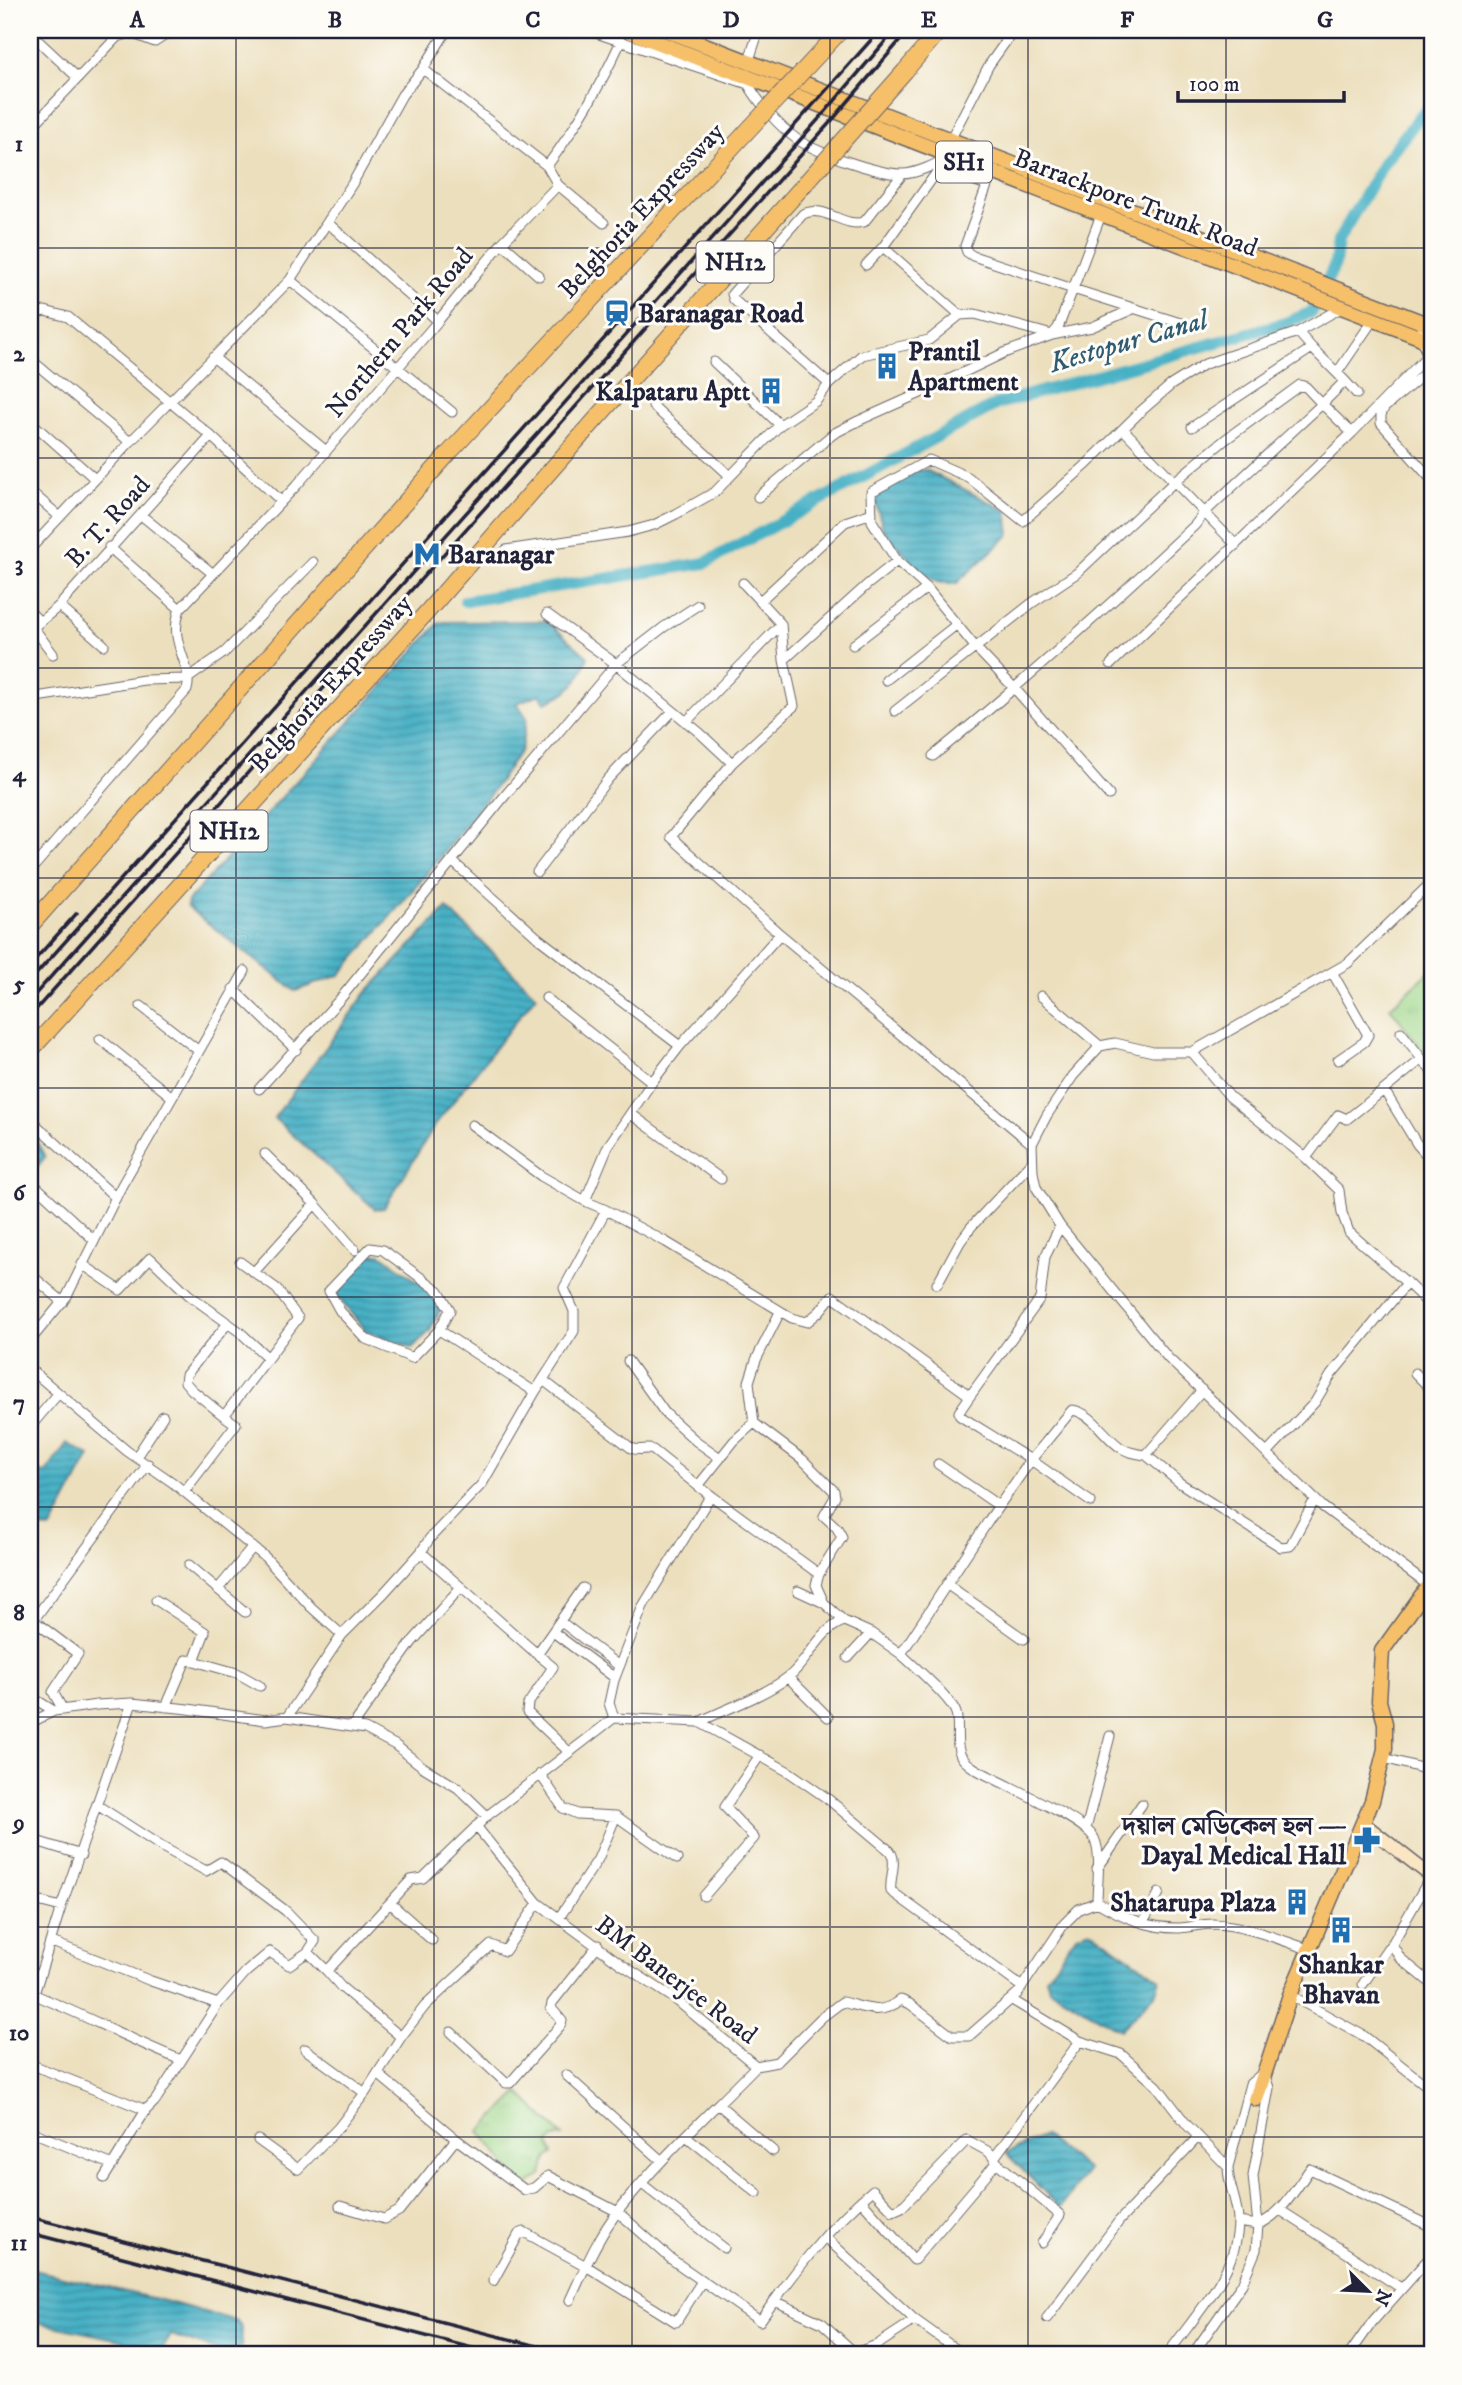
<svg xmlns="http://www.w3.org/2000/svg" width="1462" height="2385" font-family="'IM FELL DW Pica','Noto Serif Bengali',serif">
  <defs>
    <pattern id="grass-tufts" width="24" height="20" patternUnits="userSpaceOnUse" patternTransform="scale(1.75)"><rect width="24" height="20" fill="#9dd688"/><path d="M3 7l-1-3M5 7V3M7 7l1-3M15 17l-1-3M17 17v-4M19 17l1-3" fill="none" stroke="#87b776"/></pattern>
    <pattern id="water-rules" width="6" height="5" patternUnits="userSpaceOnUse" patternTransform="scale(1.75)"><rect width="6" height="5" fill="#46b0c5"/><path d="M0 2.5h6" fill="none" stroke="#3a8fa1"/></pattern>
  </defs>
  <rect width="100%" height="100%" fill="#fdfcf7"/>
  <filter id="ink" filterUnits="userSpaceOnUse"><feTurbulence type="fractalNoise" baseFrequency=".0143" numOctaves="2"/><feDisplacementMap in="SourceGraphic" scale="14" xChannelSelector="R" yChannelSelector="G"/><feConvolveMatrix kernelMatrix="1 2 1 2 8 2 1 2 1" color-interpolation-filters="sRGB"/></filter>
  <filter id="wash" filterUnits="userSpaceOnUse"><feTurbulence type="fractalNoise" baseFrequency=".00686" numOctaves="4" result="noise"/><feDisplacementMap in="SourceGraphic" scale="28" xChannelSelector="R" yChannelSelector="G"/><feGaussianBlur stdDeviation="1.57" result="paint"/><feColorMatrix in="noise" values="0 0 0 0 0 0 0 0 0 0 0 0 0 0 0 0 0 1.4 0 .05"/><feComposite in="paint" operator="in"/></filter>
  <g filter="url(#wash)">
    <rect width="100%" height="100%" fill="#ecdfbd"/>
    <path fill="url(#grass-tufts)" stroke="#607c62" stroke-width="2" d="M 1432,970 L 1432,1063 L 1390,1007 Z
      M 519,2093 L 563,2136 L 554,2138 L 548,2143 L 553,2153 C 545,2159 544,2166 542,2175 L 527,2186 L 518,2180 L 480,2131 Z"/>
    <path fill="url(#water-rules)" stroke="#346980" stroke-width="2" d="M 926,470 L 1007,511 L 1010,534 L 956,584 L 937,582 L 918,570 L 883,529 L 876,504 L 877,490 L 906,472 Z
      M 547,621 L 588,657 C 579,681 571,694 545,702 L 540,694 L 517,703 L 527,718 L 521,749 L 494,789 L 424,877 L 340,975 L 295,991 L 187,907 L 188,901 L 440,622 Z
      M 447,908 L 536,995 L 435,1125 L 384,1208 L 375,1209 L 274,1118 L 366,993 Z
      M 30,1129 L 45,1157 L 30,1176 Z
      M 370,1254 L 381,1254 L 434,1294 L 441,1307 L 430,1331 L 412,1348 L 365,1330 L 337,1296 L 340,1286 Z
      M 67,1443 L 90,1456 L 51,1529 L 37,1528 L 30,1523 L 30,1470 L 46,1473 Z
      M 1090,1930 L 1160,1979 L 1155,1994 L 1120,2030 L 1050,1989 L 1046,1978 L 1076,1935 Z
      M 1044,2136 L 1088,2170 L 1060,2208 L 1006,2153 Z
      M 30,2269 L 172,2303 L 236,2321 L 242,2328 L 241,2347 L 222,2352 L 171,2335 L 162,2349 L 30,2321 Z"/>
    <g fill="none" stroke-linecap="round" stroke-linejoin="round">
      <path stroke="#46b0c5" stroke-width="12" d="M 465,601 L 705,563 L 997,404 L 1285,323 L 1312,312 L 1335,264 L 1338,241 L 1384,162 L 1422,114 L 1432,108"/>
    </g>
  </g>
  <g filter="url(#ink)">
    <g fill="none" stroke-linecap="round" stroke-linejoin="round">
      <g stroke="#696468" stroke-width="11">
        <path id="street" d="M 587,30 L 748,84 C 759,103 779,127 798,140 C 818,153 876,173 900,174 C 916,175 938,163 951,156
          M 30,33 L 78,78
          M 748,63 L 759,30
          M 423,69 L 547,166
          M 30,129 L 117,37 L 131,33 L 155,42 L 173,30
          M 950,140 L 989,65 L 1014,30
          M 558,185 L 604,223
          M 1101,215 L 1073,289 L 1193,327
          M 328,223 L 438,321
          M 502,243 L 539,276
          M 866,265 L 883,247
          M 290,280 L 452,412
          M 30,314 L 45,311 L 68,317 L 211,436 L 281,501
          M 960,315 L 883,247 L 939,169 L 987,185
          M 1298,332 L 1312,348
          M 213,357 L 326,451
          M 30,359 L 130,442
          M 714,362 L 780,425
          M 1432,367 L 1384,408 L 1381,415 L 1381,423 L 1432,480
          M 1337,373 L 1373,320
          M 1345,381 L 1357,394
          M 829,384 L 734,300 L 732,294 L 803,214 C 826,204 842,228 864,222 L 902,175
          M 653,406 L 729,475
          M 30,421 L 95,479
          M 1123,429 L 1236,545
          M 30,491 L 60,517
          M 758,497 L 833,434 L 858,421 L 923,392 L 1004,353 L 1052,335 L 1092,327 L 1133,309
          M 141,515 L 212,573
          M 109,547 L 180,609
          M 30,549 L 130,442 L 290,280 L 352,184 L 402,95 L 423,69 L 447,30
          M 506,550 L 628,532 L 654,525 L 676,514 L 715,492 L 780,425 L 816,401 L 829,384 L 862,355 L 929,340 L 960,315 L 975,314 L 1052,335 L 1058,328 L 1073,289 L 973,256 L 967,252 L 965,246 L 992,172
          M 897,561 L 927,588 L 976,648 L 1015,689 L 1109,795
          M 760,601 L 845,522 L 872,513
          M 698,605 L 664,627 L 616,664 L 700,733 L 732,763 L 671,837 L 780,934
          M 59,606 L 104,645
          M 30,612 L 40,622
          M 33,627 L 53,654
          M 30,630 L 59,606 L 211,436
          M 853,645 L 927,588
          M 784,660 L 868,584 L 897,561 L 872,521 L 871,492 L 929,460 L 968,477 L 1023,521 L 1085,466 L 1140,412 L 1171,385 L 1205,364 L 1298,332 L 1341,308
          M 1111,664 L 1352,433
          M 886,680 L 956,625
          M 30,698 L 144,680 L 187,679 L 225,652 L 313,562
          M 895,711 L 1032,603 L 1077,573 L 1174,482 L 1226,439 L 1300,385 L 1306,387 L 1322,404 L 1345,381 L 1312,348 L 1192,427
          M 686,722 L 781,624 L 743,583
          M 933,756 C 1024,682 1110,605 1195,525 L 1204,513 L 1322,404 L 1352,433 L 1429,354
          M 732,763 L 794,706 L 784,660 L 781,624
          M 452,861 L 538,938 L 680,1046
          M 30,871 L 187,690 C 194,664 167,644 180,609 L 297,485 L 438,321 L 502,243 L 558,185 L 547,166 C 577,126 600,87 621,41
          M 537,872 L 608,779 L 673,711
          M 1332,972 L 1368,1035 L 1364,1042 L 1338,1060
          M 233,989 L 296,1050
          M 1041,996 L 1100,1046
          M 546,998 L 652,1082
          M 1401,1032 L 1432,1072
          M 100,1039 L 172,1097
          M 199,1051 L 245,971
          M 1192,1052 L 1230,1097 L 1306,1158 L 1339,1190 L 1342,1213 L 1349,1232 L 1407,1283 L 1331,1375 L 1315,1402 L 1267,1453
          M 1422,1059 L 1384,1090 L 1417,1144 L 1432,1161
          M 259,1089 L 341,998 L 503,798 L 616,664 L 547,614
          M 631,1114 L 721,1179
          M 32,1121 L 116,1198
          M 472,1125 L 541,1176 L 585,1201
          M 265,1154 L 315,1204
          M 1306,1158 L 1338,1115 L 1347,1119 L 1384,1090
          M 38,1188 L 94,1240
          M 606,1210 L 666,1242 L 792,1318 L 807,1322 L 819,1312 L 832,1296 L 970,1396 L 959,1412 L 960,1416 L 1031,1460 L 989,1520 L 901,1654 C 914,1666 951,1698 956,1713 C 960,1727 954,1742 961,1756 C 968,1767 985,1774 997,1780 C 1016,1790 1085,1821 1094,1838 C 1102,1855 1097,1883 1097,1902
          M 82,1264 L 120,1290 L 150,1258 L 189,1295 L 240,1332 L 268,1358
          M 254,1272 L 315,1204 L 355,1250
          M 30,1274 L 63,1302
          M 1407,1283 L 1432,1307
          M 937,1284 L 960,1242 L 971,1227 L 1032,1162
          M 780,1312 L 756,1360 L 749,1382 L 754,1423 L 802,1459 L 834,1491 L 835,1497 L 824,1516 L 837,1528 L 842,1537 L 819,1574 L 816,1585 L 824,1603 L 844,1621
          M 439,1330 L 412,1358 L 366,1339 L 340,1311 L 329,1291 L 370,1248 L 383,1250 L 439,1291 L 450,1310 L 439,1330 L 535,1392
          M 30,1341 L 67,1296 L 122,1185 L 199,1051 L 141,1006
          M 628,1361 L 665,1413 L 696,1441 L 720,1458
          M 30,1369 L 127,1451 L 172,1482 L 265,1557 L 311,1607 L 342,1635
          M 1415,1373 L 1432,1390
          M 543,1380 L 631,1448 C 641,1452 644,1447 653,1450 L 698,1486
          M 1202,1390 L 1146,1455 L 1180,1483 L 1281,1547 L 1290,1546 L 1315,1499
          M 970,1396 L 1040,1299 L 1045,1257 L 1060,1226
          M 224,1416 L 192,1390 L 185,1382 L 186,1375 L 228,1323
          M 754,1423 L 734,1441 L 698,1486 L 819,1574
          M 30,1427 L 58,1394
          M 136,1457 L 163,1416
          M 938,1464 L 999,1506
          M 184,1492 L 236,1424 L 224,1416 L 298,1318 L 277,1289 L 240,1262
          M 1091,1502 L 1031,1460 L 1072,1410 C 1094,1413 1105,1439 1123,1449 C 1130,1453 1138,1454 1146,1455
          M 421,1552 L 537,1654
          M 189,1565 L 245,1612
          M 948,1585 L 1024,1639
          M 1429,1586 L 1323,1507 L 1168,1358 L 1060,1226 L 1036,1187 L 1033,1172 L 1032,1144 L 1047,1115 L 1073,1076 L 1100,1046 L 1115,1043 L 1153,1052 L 1192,1052 L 1348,963 L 1432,882
          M 218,1589 L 253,1547
          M 798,1591 L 824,1603
          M 156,1600 L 205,1632 L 194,1661 L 186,1660 L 166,1707
          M 30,1618 L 33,1620 L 38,1614 L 148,1464
          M 33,1620 L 78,1654 L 53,1692 L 63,1710
          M 560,1621 L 619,1666
          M 553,1632 L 615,1678
          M 848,1658 L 871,1633
          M 194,1661 L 237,1673 L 260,1686
          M 788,1677 L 828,1717
          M 30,1696 L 54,1711
          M 287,1717 L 342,1635 L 384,1593 L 421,1552 L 430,1538 L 482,1484 L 535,1392 L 574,1331 L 574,1311 L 564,1288 L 606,1210 L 585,1201 L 608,1146 L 652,1082 L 680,1046 L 780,934 L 1032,1144
          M 614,1718 L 609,1703 L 614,1680 L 643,1606 L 711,1495
          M 699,1722 C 728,1708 761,1697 787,1678 C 809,1662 818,1630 844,1621 L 871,1633 L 901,1654
          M 30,1723 L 54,1711 L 97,1705 L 132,1703 L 188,1709 L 265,1720 L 287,1717 L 365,1729 L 395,1745 L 423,1767 L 458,1788 L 487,1816 L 423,1878 L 411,1880 L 327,1971 L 308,1952 L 289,1965 L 270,1952 L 246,1972 L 218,2004 L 155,2101 L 146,2110 L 104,2178
          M 352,1727 L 412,1642 L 461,1587
          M 569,1752 L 527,1712 L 528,1704 L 553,1667 L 537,1654 L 583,1588
          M 1384,1758 L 1432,1771
          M 540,1774 L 563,1808 L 577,1814 L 616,1816 L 677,1859
          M 97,1805 L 162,1847 L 206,1871 L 221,1862 L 286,1911 L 315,1941 L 308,1952
          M 487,1816 L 614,1718 L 699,1722 L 789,1772 L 828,1799 L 890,1851 C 898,1863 889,1877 891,1891 L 1022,1987
          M 476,1826 L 538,1903 L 621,1964 L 675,1999 L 756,2066
          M 1086,1829 L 1110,1736
          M 30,1839 L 81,1855
          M 1097,1869 L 1142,1804
          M 704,1896 L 754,1838 L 725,1807 L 760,1755
          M 30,1899 L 61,1907
          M 1097,1902 C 1123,1917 1150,1929 1180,1928 C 1191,1927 1202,1924 1213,1924 C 1245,1925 1278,1939 1308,1949
          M 390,1903 L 432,1940
          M 559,1918 L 598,1859 L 616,1816
          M 1143,1923 L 1159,1893
          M 52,1942 L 151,1981 L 218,2004
          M 1392,1944 L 1400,1958 L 1432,1984
          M 327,1971 L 341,1987 L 401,2037
          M 1363,1984 L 1387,1949 L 1392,1944 L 1431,1876
          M 35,1995 C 84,2015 131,2040 181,2060
          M 1290,1995 L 1364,2036 L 1432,2090
          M 1012,2000 L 1080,2041 L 1121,2054 L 1157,2086 L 1187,2125 L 1228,2167
          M 30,2007 L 61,1907 L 132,1703
          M 451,2032 L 506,2083 L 510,2083 L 560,2026 L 562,2021 L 551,2008 L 552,2003 L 598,1945
          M 305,2049 L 365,2093 L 401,2037 L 425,2006 L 491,1945 L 505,1951 L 538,1903
          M 30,2064 L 146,2110
          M 756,2066 L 777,2062 L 821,2018 L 842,2002 C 867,2008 879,2016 901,2000 L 910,2004 L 952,2036 L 969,2036 L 1018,1993 L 1064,1924 L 1079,1909 L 1097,1902
          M 378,2074 L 456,2139
          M 566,2075 L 662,2161
          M 718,2104 L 773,2151
          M 30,2131 L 113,2165
          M 686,2136 L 757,2193
          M 258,2140 L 298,2169 L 338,2128 L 365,2093
          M 994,2160 L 1060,2215 L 1042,2243
          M 642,2184 L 724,2248
          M 861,2200 L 914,2260 L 996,2163
          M 340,2206 L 384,2219 L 399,2211 L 456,2139 L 525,2190 L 534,2188 L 548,2176 L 618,2212 L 671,2259 L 760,2321 C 793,2274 828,2227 873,2190 L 893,2211 L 902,2207 L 967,2140 L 989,2152 L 994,2158 L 1080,2041
          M 1280,2210 L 1401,2288
          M 825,2237 L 915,2320
          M 493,2281 L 519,2234 L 524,2232 L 586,2266 L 676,2322 L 702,2281
          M 570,2300 C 584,2270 598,2236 619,2210 C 660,2158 710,2113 756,2066
          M 775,2301 L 822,2323 L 855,2353 L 877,2345 L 915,2320 L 964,2355
          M 1047,2318 L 1119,2221 L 1198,2137
          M 1014,2355 L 1017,2355
          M 1167,2355 C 1195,2315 1238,2273 1238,2221 C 1238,2202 1228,2186 1228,2167 L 1250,2084 L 1264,2072 L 1269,2088 L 1253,2176 L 1258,2225 C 1282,2214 1295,2190 1310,2169 L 1432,2227
          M 1192,2355 L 1242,2284 L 1256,2250 L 1258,2225 L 1238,2222
          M 1349,2355 L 1373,2321 L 1432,2255"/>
      </g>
      <g stroke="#696468" stroke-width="15">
        <path id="secondary" d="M 1420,334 L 1432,359
          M 1363,1823 L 1432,1877"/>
      </g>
      <g stroke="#696468" stroke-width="17">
        <path id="primary" d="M 626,30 L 1432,342
          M 666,30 L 1432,326
          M 1256,2099 L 1290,1995 L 1372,1801 L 1385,1749 L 1385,1723 L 1379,1701 L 1382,1651 L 1432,1581"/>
      </g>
      <g stroke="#696468" stroke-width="18">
        <path id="highway" d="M 905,71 L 940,30
          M 30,926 L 448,454 L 751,127
          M 30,1051 L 427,612 L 565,454"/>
      </g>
      <use href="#street" stroke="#fff" stroke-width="9"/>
      <use href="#secondary" stroke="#fbe6c4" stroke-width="12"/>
      <use href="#primary" stroke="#f6c06b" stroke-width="14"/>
      <use href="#highway" stroke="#f6c06b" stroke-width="16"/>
      <path stroke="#22223b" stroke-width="3.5" d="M 30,965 L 77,913
        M 30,981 L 880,30
        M 30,1000 L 826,111 L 895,30
        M 30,1016 L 834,118 L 909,30
        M 30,2217 L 572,2355
        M 30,2233 L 499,2355"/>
      <g stroke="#696468" stroke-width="18" stroke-linecap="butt">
        <path id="highway-bridge" d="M 751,127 L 841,30
          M 565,454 L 905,71"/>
      </g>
      <use href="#highway-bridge" stroke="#f6c06b" stroke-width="16"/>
    </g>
  </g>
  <path fill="none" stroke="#22223b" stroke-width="2" stroke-opacity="0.55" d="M 236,30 L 236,2355M 434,30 L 434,2355M 632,30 L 632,2355M 830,30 L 830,2355M 1028,30 L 1028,2355M 1226,30 L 1226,2355M 30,248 L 1432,248M 30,458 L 1432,458M 30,668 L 1432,668M 30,878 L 1432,878M 30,1088 L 1432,1088M 30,1297 L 1432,1297M 30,1507 L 1432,1507M 30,1717 L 1432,1717M 30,1927 L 1432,1927M 30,2137 L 1432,2137"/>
  <defs>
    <g id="station-bare" transform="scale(2.1)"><path d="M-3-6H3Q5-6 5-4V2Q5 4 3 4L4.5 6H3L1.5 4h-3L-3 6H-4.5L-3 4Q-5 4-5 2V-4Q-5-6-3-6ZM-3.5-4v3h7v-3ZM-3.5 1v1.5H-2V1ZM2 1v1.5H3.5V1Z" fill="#1f6fb2" stroke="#fdfcf7" stroke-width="2.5" paint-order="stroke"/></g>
    <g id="building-bare" transform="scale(2.1)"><path d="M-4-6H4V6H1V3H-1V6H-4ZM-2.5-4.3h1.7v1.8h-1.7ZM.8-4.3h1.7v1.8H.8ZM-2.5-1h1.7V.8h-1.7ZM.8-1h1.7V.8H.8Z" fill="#1f6fb2" stroke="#fdfcf7" stroke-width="2.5" paint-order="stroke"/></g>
    <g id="metro-bare" transform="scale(2.1)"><path d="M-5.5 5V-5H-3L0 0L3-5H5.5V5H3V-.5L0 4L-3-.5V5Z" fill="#1f6fb2" stroke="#fdfcf7" stroke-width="2.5" paint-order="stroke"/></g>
    <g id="pharmacy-bare" transform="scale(2.1)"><path d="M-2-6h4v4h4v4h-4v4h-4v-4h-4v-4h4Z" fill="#1f6fb2" stroke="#fdfcf7" stroke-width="2.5" paint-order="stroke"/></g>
  </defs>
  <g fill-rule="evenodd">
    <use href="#station-bare" x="617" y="313"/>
    <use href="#building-bare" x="887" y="366"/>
    <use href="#building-bare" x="771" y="391"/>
    <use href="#metro-bare" x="427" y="554"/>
    <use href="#pharmacy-bare" x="1367" y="1840"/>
    <use href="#building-bare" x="1297" y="1902"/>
    <use href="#building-bare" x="1341" y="1930"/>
  </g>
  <g text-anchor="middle" stroke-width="6" stroke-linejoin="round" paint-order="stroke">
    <g fill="#fdfcf7" stroke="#646373" stroke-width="2">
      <rect x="936" y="141.5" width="56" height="41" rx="5"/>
      <rect x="696.5" y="241.5" width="77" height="41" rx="5"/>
      <rect x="190.5" y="810.5" width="77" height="41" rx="5"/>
    </g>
    <g font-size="24" font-weight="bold" fill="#22223b">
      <text x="964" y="170">SH1</text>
      <text x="735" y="270">NH12</text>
      <text x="229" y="839">NH12</text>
    </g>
    <g font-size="26" fill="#22223b" stroke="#fdfcf7">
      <text transform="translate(1136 202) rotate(21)" y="9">Barrackpore Trunk Road</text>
      <text transform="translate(641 210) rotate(-47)" y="9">Belghoria Expressway</text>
      <text transform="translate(399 332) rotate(-50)" y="9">Northern Park Road</text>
      <text transform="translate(107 521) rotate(-48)" y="9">B. T. Road</text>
      <text transform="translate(330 683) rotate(-48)" y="9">Belghoria Expressway</text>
      <text transform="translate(677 1979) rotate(37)" y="9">BM Banerjee Road</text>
    </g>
    <g font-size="26" font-weight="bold" fill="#22223b" stroke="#fdfcf7" text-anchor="start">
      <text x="638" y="322">Baranagar Road</text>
      <text x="908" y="360">Prantil<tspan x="908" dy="30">Apartment</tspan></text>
      <text x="750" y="400" text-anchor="end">Kalpataru Aptt</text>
      <text x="448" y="563">Baranagar</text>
      <text x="1346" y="1834" text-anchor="end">দয়াল মেডিকেল হল —<tspan x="1346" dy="30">Dayal Medical Hall</tspan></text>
      <text x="1276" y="1911" text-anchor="end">Shatarupa Plaza</text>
      <text x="1341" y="1973" text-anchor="middle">Shankar<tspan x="1341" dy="30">Bhavan</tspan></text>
    </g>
    <g font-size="28" font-style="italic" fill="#305b72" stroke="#fdfcf7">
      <text transform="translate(1128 340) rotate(-16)" y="10">Kestopur Canal</text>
    </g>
  </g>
  <rect width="1462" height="2385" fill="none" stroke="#fdfcf7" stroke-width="77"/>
  <g transform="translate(1368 2291) rotate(114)" stroke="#fdfcf7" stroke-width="5" paint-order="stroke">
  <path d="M0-5L12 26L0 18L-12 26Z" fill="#22223b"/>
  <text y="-10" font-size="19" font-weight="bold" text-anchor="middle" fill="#22223b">N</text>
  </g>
  <path d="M1178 91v10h166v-10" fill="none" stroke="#22223b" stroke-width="3.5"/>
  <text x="1189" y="91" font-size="21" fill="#22223b" stroke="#fdfcf7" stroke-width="5" paint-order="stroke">100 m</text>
  <rect x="38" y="38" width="1386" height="2308" fill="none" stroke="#22223b" stroke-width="2.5"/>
  <g font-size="23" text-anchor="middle" font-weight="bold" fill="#22223b">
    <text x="137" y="27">A</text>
    <text x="335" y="27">B</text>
    <text x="533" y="27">C</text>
    <text x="731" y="27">D</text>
    <text x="929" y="27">E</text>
    <text x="1127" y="27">F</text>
    <text x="1325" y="27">G</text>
    <text x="19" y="151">1</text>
    <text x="19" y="361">2</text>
    <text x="19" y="571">3</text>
    <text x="19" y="781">4</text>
    <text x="19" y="991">5</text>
    <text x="19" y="1200">6</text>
    <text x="19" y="1410">7</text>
    <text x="19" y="1620">8</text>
    <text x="19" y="1830">9</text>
    <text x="19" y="2040">10</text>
    <text x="19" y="2250">11</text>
  </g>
</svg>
